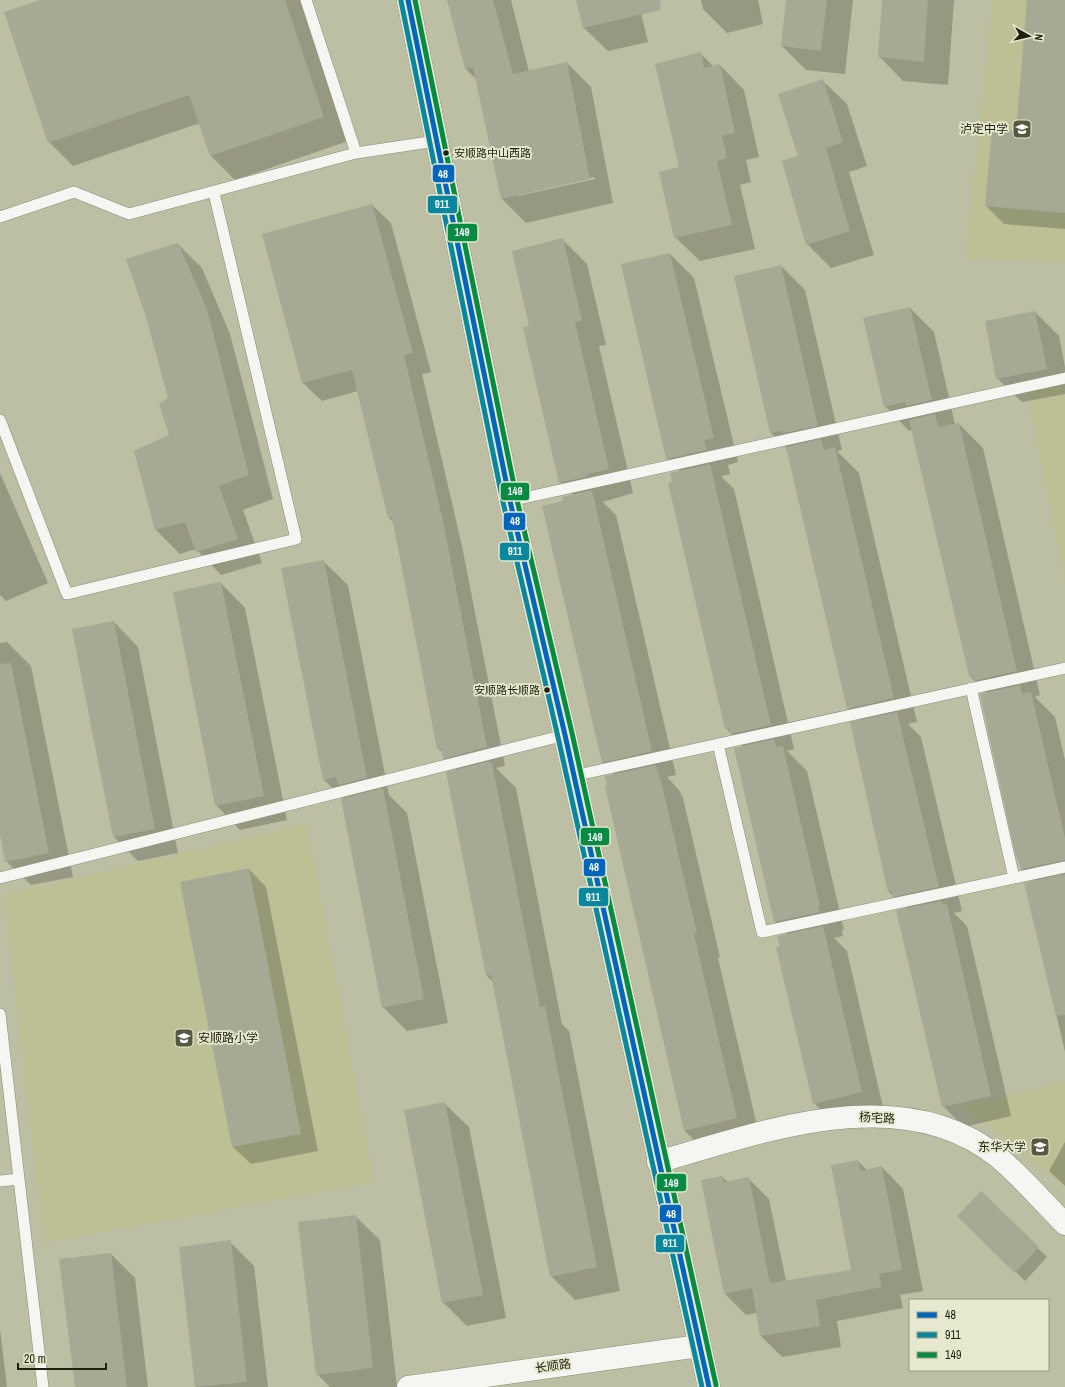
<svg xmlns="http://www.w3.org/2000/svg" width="1065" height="1387" font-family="'Archivo Narrow','Noto Sans SC',sans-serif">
  <rect width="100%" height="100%" fill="#bcbfa3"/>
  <path fill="#bcc094" d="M 993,0 L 1065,0 L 1065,262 L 965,259 Z
    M 1065,378 L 1065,582 L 1026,386 Z
    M 307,824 L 374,1182 L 44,1243 L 4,895 Z
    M 1065,1081 L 1065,1187 L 964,1106 Z"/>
  <path fill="#0003" fill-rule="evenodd" d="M 43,0 L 300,0 L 348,141 L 235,180 L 211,156 L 200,123 L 73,166 L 49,142 Z
    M 448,0 L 511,0 L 529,72 L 567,63 L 591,87 L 613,203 L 526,223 L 502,199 L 476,79 L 466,69 ZM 594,177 L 595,179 L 518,196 L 518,194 Z
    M 577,0 L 638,0 L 648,42 L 608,51 L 583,27 Z
    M 701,0 L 758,0 L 763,24 L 727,33 L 703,9 Z
    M 787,0 L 853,0 L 845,74 L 806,70 L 782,46 Z
    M 883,0 L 954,0 L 948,85 L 903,81 L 879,56 Z
    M 1028,0 L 1065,0 L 1065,229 L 1004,224 L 986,206 L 1017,132 Z
    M 700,53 L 714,67 L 720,65 L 744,90 L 759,157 L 746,160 L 751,182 L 740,185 L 755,249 L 700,261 L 675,237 Z
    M 822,80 L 847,104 L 867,166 L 849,172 L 874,255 L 831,268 L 807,244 L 799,157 Z
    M 372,205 L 391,223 L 431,372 L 422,374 L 462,546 L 505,766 L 496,768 L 516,788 L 562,1024 L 569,1031 L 620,1291 L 575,1300 L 551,1276 L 493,982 L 487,976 L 457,771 L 444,758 L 443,753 L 438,748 L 394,523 L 389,518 L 358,391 L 322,401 L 303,383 Z
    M 563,240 L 587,264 L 606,345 L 599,346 L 633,493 L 603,502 L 616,515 L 676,775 L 667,777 L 679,790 L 683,798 L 720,957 L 718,958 L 761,1143 L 709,1155 L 685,1131 L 616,775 L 603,762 L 564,502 L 573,495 L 560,482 L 530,327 Z
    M 178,244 L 202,268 L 230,334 L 273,499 L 243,510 L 262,563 L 221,575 L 196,549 L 180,554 L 156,530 L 135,451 L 170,435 L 169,399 Z
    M 670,254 L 694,278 L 738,462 L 728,465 L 730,474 L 721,476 L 734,489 L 794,749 L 787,751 L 807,771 L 844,930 L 842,930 L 843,936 L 834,938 L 847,951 L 885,1116 L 838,1128 L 814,1103 L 781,947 L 788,935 L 775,922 L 744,747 L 726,728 L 673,483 L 680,471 L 667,459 Z
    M 781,266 L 805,290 L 842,450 L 837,451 L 859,473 L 917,722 L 908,724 L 921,737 L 962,911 L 954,913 L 967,926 L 1011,1116 L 964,1127 L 943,1106 L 907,909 L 889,892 L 861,721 L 848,708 L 787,449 L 771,433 Z
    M 910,308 L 934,332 L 955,424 L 959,424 L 983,448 L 1040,695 L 1035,697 L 1055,717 L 1065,760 L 1065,1052 L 1026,884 L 1035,882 L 1022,869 L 1017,857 L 987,693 L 970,676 L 912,430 L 909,431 L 885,406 Z
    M 1035,312 L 1059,336 L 1065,367 L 1065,394 L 1022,402 L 997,378 Z
    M 0,473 L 48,583 L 6,601 L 0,595 Z
    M 323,561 L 348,585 L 389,795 L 407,813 L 448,1023 L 407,1031 L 383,1007 L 344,799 L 324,780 Z
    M 221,583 L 245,608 L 287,820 L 240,830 L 216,805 Z
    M 114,622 L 138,647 L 178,853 L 138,861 L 114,837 Z
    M 7,642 L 31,666 L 73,877 L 31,885 L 6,861 L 0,829 L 0,643 Z
    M 249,869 L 266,887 L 318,1151 L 251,1164 L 233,1147 L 181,882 Z
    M 444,1103 L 469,1127 L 506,1318 L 467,1326 L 443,1302 Z
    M 1065,1142 L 1065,1186 L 1049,1171 Z
    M 858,1161 L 867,1170 L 882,1167 L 903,1189 L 923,1291 L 900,1295 L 903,1308 L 837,1321 L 841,1347 L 782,1357 L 761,1336 L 757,1313 L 746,1315 L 725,1294 L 722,1177 L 728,1182 L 748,1178 L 769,1199 L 786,1281 L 853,1271 Z
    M 981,1193 L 1047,1257 L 1025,1281 L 967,1225 Z
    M 355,1216 L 380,1240 L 397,1387 L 330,1387 L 317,1374 Z
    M 230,1242 L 254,1266 L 268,1387 L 196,1387 L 180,1248 Z
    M 111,1254 L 135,1278 L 148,1387 L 76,1387 Z
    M 0,1329 L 7,1387 L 0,1387 Z"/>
  <path fill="#a6a993" d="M 40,0 L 285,0 L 324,117 L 210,156 L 189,95 L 48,143 L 4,12 Z
    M 447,0 L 493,0 L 513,74 L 567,62 L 590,179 L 501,199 L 473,67 L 465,69 Z
    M 576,0 L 660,0 L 661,10 L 583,28 Z
    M 786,0 L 827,0 L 821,51 L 781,46 Z
    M 882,0 L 928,0 L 924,62 L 878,57 Z
    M 1027,0 L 1065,0 L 1065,213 L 985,206 L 992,129 L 1016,131 Z
    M 701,52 L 704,68 L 720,64 L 735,133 L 722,136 L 727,158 L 717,161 L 732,225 L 674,238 L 659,172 L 679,167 L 655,64 Z
    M 823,79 L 843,142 L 826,148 L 850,231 L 806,245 L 782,161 L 798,156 L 778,94 Z
    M 372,204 L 413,353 L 404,355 L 443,521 L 487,747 L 443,759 L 441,748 L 437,749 L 392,517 L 388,518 L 352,370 L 302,383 L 262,234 Z
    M 563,238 L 582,321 L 575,322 L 609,469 L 588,474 L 589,476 L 559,483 L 523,327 L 529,326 L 512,251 Z
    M 178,243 L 207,309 L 249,475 L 219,486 L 238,539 L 196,552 L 185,522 L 155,530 L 134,451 L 169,435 L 159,404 L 168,398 L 146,317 L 126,259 Z
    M 670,253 L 714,438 L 704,441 L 707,450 L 666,459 L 621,264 Z
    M 781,265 L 818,426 L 783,433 L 782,431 L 770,433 L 734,276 Z
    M 910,307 L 932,400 L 906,406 L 905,402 L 884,407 L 863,318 Z
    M 1035,311 L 1047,369 L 996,379 L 985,321 Z
    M 935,414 L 938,427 L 959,423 L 1017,671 L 973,681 L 972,676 L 969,676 L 909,420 Z
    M 821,439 L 824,450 L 835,447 L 894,698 L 847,709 L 786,447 Z
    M 710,464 L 771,725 L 731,734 L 729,728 L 725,729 L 668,483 L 672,482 L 670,473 Z
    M 592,490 L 652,751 L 602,763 L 542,506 L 563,501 L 562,497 Z
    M 324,560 L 367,778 L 338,785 L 336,777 L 323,780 L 281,568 Z
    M 221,582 L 264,796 L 215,806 L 173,592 Z
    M 114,621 L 155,829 L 113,837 L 72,629 Z
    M 11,663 L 49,853 L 5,862 L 0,834 L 0,664 Z
    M 1020,685 L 1022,694 L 1031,692 L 1065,838 L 1065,860 L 1021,869 L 1018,857 L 1016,857 L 980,694 Z
    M 897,712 L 939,887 L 893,897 L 892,891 L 888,892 L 850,722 Z
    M 774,739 L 776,747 L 783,746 L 820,906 L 818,906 L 820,912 L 774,922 L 734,748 Z
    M 490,761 L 490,764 L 492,763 L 540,1007 L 545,1006 L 597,1267 L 550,1277 L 491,975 L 486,976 L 446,772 Z
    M 656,765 L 658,774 L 659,773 L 697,933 L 694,934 L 737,1118 L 684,1131 L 605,786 L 607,786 L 605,776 Z
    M 383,788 L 424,999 L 382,1008 L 341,799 Z
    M 249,868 L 301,1134 L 232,1147 L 180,882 Z
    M 1065,874 L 1065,1015 L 1056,1016 L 1024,883 Z
    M 942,901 L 943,905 L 947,904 L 991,1096 L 942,1107 L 896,910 Z
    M 823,926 L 862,1092 L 813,1104 L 776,947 L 780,946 L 777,936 Z
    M 445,1102 L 483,1295 L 442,1303 L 404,1110 Z
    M 858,1160 L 861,1171 L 882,1166 L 902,1270 L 879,1274 L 882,1287 L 816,1300 L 820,1326 L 760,1336 L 752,1288 L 724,1294 L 701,1180 L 722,1176 L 724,1182 L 749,1177 L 770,1283 L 851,1270 L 831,1165 Z
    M 981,1191 L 1039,1247 L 1015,1273 L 957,1216 Z
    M 356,1215 L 373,1368 L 316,1375 L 298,1222 Z
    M 231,1240 L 247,1382 L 195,1387 L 179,1247 Z
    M 111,1253 L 127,1387 L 75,1387 L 59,1259 Z"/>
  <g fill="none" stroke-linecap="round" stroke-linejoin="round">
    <g stroke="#898c76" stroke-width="12">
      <path id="service" d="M 306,0 L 356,153
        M 0,217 L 74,192 L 129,214 L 356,153 L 436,141
        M 0,420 L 67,594 L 296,539 L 214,193
        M 510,501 L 1065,378
        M 971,688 L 1014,878
        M 718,744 L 762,932 L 1065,867
        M 573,776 L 1065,668
        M 0,878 L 565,735
        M 0,1014 L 43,1387
        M 0,1181 L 19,1179"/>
    </g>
    <g stroke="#898c76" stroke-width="23">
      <path id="minor" d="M 658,1162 C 762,1132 902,1079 998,1157 C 1022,1177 1043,1202 1065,1224
        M 408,1387 L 699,1346"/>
    </g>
    <g stroke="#898c76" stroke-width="23">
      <path id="tertiary" d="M 408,0 L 510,501 L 565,735 L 709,1387"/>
    </g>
    <use href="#service" stroke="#f5f5f1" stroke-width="11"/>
    <use href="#minor" stroke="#f5f5f1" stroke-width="22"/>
    <use href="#tertiary" stroke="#f5f5f1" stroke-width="22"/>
    <g stroke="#e6e9cf" stroke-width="8">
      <path id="bus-1" d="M 408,0 L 510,501 L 565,735 L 709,1387"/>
    </g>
    <g stroke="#e6e9cf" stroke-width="8">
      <path id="bus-2" d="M 401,1 L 503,502 L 558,737 L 702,1387"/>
    </g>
    <g stroke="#e6e9cf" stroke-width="8">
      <path id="bus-3" d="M 415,0 L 517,500 L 572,733 L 716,1385"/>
    </g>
    <use href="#bus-1" stroke="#0065bd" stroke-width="5"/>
    <use href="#bus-2" stroke="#08879e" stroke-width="5"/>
    <use href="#bus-3" stroke="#068b43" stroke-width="5"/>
  </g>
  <defs>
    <g id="school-square" transform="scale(1)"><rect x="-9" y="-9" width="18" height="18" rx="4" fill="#565842" stroke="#e6e9cf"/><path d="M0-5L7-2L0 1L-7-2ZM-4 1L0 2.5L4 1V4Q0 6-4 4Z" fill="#fff"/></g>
    <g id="university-square" transform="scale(1)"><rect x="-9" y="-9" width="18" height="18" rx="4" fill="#565842" stroke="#e6e9cf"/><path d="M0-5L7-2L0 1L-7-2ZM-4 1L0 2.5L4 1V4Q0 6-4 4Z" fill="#fff"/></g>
  </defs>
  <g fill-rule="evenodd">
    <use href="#school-square" x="1022" y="129"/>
    <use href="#school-square" x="184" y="1038"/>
    <use href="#university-square" x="1040" y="1147"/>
  </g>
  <g fill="#1f200d" stroke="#e6e9cf" stroke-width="1.5">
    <circle cx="446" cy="153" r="3.5"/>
    <circle cx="547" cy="690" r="3.5"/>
  </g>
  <g text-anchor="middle" stroke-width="3.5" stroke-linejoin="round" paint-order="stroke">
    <g font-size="11" fill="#1f200d" stroke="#e6e9cf" text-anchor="start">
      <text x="454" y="157">安顺路中山西路</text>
      <text x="540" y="694" text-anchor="end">安顺路长顺路</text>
    </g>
    <g font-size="12" fill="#1f200d" stroke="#e6e9cf" text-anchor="end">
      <text x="1008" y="133">泸定中学</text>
      <text x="198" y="1042" text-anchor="start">安顺路小学</text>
      <text x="1026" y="1151">东华大学</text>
    </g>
    <g font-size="12" fill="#1f200d" stroke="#e6e9cf">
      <text transform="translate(877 1118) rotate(3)" y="4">杨宅路</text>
      <text transform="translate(553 1366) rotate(-8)" y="4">长顺路</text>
    </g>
  </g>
  <g stroke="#e6e9cf" stroke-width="1.5">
    <rect x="432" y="164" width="23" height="19" rx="4" fill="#0065bd"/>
    <rect x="427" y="195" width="31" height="19" rx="4" fill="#08879e"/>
    <rect x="447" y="223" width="31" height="19" rx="4" fill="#068b43"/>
    <rect x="500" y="482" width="30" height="19" rx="4" fill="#068b43"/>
    <rect x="503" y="512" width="23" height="19" rx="4" fill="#0065bd"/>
    <rect x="499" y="542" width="31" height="19" rx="4" fill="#08879e"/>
    <rect x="580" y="827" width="30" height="19" rx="4" fill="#068b43"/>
    <rect x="583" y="858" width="23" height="19" rx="4" fill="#0065bd"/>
    <rect x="578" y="887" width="31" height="20" rx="4" fill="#08879e"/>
    <rect x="656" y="1173" width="31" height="19" rx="4" fill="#068b43"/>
    <rect x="659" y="1204" width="23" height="19" rx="4" fill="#0065bd"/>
    <rect x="655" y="1234" width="30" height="19" rx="4" fill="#08879e"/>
  </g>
  <g font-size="11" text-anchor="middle" font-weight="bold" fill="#fff">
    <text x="443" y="178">48</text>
    <text x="442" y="208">911</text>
    <text x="462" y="236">149</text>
    <text x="515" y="495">149</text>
    <text x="515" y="525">48</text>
    <text x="515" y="555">911</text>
    <text x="595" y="841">149</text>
    <text x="594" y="871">48</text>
    <text x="593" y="901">911</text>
    <text x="671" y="1187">149</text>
    <text x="671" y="1218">48</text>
    <text x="670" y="1247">911</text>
  </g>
  <rect x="909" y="1299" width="140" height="72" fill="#e6e9cf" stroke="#969981"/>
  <rect x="917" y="1312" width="20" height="6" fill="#0065bd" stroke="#969981"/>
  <text x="945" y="1319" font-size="12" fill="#1f200d">48</text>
  <rect x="917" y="1332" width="20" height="6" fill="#08879e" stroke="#969981"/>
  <text x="945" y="1339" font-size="12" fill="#1f200d">911</text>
  <rect x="917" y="1352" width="20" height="6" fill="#068b43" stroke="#969981"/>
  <text x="945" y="1359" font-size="12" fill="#1f200d">149</text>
  <g transform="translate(1029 36) rotate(98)" stroke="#e6e9cf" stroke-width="3" paint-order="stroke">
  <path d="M0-3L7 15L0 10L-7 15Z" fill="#1f200d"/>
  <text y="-6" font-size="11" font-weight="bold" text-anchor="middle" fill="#1f200d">N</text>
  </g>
  <path d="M18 1363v6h88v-6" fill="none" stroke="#1f200d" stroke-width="2"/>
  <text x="24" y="1363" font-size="12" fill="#1f200d" stroke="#e6e9cf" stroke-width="3" paint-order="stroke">20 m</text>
</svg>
